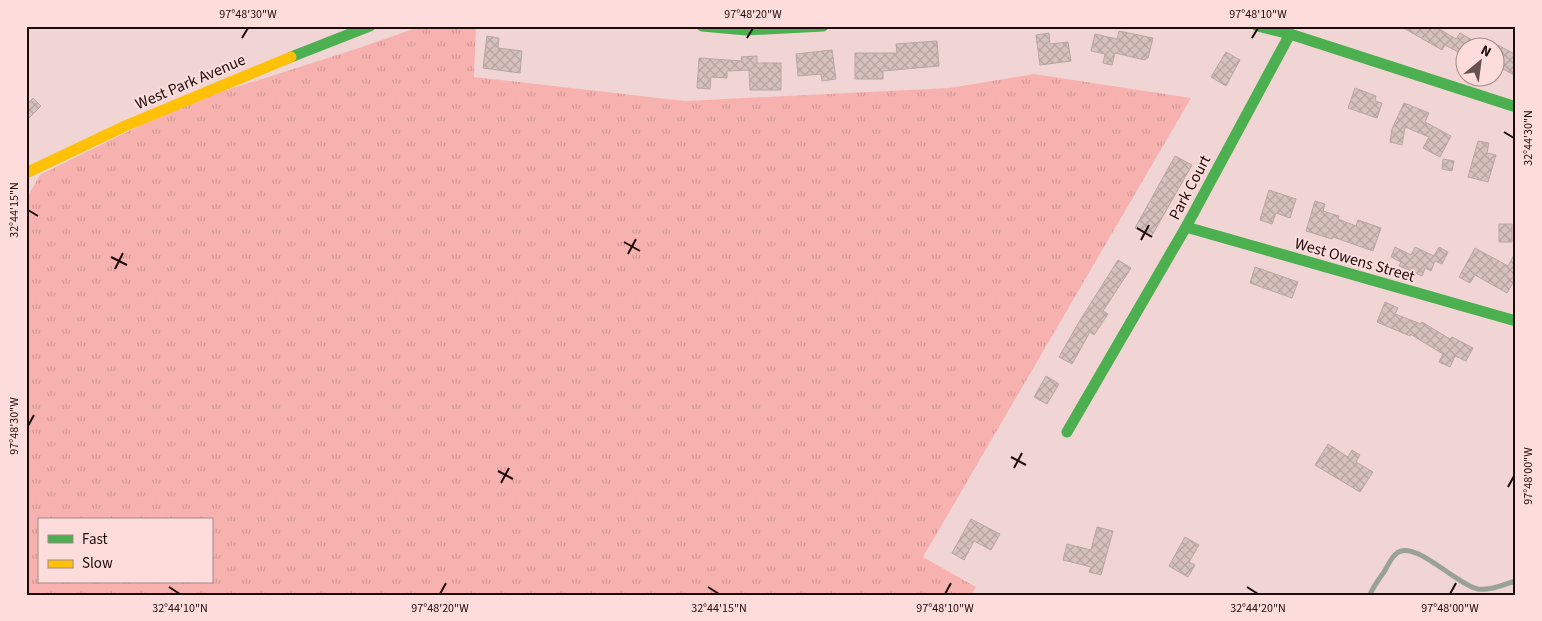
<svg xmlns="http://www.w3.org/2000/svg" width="1542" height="621" font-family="'Source Sans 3',sans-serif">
  <defs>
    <pattern id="grass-tufts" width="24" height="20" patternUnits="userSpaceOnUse" patternTransform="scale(1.25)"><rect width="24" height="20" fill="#f7b2af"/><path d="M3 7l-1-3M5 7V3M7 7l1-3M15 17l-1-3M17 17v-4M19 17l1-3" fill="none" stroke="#d39895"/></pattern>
    <pattern id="building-cross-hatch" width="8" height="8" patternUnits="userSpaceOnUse" patternTransform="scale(1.25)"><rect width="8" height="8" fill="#d5c0bc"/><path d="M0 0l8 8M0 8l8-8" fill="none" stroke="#b6a4a0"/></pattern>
  </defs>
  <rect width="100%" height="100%" fill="#f0d5d4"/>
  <path fill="url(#grass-tufts)" fill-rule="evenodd" d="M 422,26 L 476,26 L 474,77 L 685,101 L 949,88 L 1034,74 L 1191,98 L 923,557 L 976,587 L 971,595 L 26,595 L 26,199 L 40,175 L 186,103 L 356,49 ZM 39,520 L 211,520 L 211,582 L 39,582 Z"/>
  <path fill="url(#building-cross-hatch)" stroke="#b9a5a1" d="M 1400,26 L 1434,26 L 1456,39 L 1460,33 L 1486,48 L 1464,48 L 1464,55 L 1445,45 L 1442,50 Z
    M 1119,31 L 1153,38 L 1148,58 L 1146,58 L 1145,60 L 1115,53 L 1112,65 L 1103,63 L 1105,54 L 1091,51 L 1095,34 L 1117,39 Z
    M 1049,33 L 1050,44 L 1068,42 L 1071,61 L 1040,65 L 1036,35 Z
    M 487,36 L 499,38 L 498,48 L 522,51 L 520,73 L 483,68 Z
    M 937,41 L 939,66 L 883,71 L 883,79 L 855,79 L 855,53 L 897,53 L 896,44 Z
    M 1498,45 L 1516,55 L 1516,76 L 1494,64 L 1494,52 Z
    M 832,50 L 836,79 L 822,81 L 821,74 L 798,76 L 796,54 Z
    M 1226,52 L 1240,60 L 1226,86 L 1211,77 Z
    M 757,56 L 757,63 L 781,63 L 781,90 L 750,90 L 749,70 L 727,71 L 727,78 L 711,77 L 710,89 L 697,88 L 699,58 L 742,61 L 741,57 Z
    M 1355,88 L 1376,96 L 1375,101 L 1382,103 L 1377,118 L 1348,108 Z
    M 33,98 L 41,106 L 26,121 L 26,105 Z
    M 1404,103 L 1429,113 L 1425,122 L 1451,136 L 1440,157 L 1423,148 L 1429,137 L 1405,127 L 1402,145 L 1390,142 L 1392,129 Z
    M 1478,141 L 1489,143 L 1487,153 L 1496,155 L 1488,182 L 1468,177 Z
    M 1175,156 L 1192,165 L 1151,237 L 1135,228 Z
    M 1443,159 L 1454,161 L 1452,171 L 1442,169 Z
    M 1269,190 L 1296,199 L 1290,218 L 1276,213 L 1272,224 L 1260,220 Z
    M 1315,201 L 1325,204 L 1323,211 L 1339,216 L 1338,219 L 1356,226 L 1358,220 L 1381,228 L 1373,251 L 1333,237 L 1332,239 L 1306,231 Z
    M 1499,224 L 1512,224 L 1512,242 L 1499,242 Z
    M 1395,247 L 1411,255 L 1415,247 L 1434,256 L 1439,247 L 1448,252 L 1442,264 L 1435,261 L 1431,271 L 1425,268 L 1422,276 L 1399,266 L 1401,262 L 1391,257 Z
    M 1475,248 L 1508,266 L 1516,251 L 1516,278 L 1507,293 L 1475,275 L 1470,283 L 1459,277 Z
    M 1118,260 L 1131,268 L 1103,311 L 1108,314 L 1094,335 L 1090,332 L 1072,364 L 1059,357 L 1079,322 Z
    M 1255,267 L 1298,282 L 1292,298 L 1250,283 Z
    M 1385,302 L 1398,308 L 1395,314 L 1421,324 L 1422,322 L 1450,339 L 1452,337 L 1473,348 L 1466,361 L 1455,356 L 1450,367 L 1439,362 L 1443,354 L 1410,334 L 1410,336 L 1377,322 Z
    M 1046,376 L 1059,384 L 1047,404 L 1034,397 Z
    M 1328,444 L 1348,457 L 1352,450 L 1360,455 L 1356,462 L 1373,472 L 1360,492 L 1315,465 Z
    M 971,519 L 1000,534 L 991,550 L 974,541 L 964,560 L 952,553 Z
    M 1097,527 L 1113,531 L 1101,575 L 1089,572 L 1091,567 L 1063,560 L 1067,544 L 1091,550 Z
    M 1185,537 L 1199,545 L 1189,562 L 1195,565 L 1188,577 L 1169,566 Z"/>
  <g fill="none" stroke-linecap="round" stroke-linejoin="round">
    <path stroke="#9aa295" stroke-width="5" d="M 1370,595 C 1373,587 1379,579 1384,572 C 1388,566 1391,557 1397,553 C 1414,539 1457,585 1478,589 C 1490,591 1504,584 1516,581"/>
    <path stroke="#4caf50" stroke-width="11" d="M 702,26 L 746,30 L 823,26
      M 1257,26 L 1290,34 L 1516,107
      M 291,57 L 370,26
      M 1186,227 L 1516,321
      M 1067,432 L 1186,227 L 1290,34"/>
    <path stroke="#ffc107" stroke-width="11" d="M 26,173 L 125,126 L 291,57"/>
  </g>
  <path fill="none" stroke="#1d0c0b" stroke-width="2" d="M 242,38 L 248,28M 747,38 L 753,28M 1252,38 L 1258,28M 1504,132 L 1514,138M 28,210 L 38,216M 1137,228 L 1152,237M 1141,240 L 1149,225M 624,242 L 640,251M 628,254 L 636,239M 111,257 L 127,265M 115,269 L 123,253M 28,426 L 34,415M 1011,457 L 1026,465M 1014,468 L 1022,453M 498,471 L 513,479M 501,483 L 509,468M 1508,487 L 1514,476M 169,587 L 180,594M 708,587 L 719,594M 1247,587 L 1258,594M 440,594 L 446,583M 945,594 L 951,583M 1450,594 L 1456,583"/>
  <g text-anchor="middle" stroke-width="4" stroke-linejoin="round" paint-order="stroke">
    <g font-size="16" fill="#1d0c0b" stroke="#fddddb">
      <text transform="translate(190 81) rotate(-23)" y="6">West Park Avenue</text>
      <text transform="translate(1189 187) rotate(-62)" y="6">Park Court</text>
      <text transform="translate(1355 259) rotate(16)" y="6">West Owens Street</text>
    </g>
  </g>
  <rect width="1542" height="621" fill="none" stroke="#fddddb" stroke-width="55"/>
  <rect x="38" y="518" width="175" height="65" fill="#fddddb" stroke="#a38988"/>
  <rect x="48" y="535" width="25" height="8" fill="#4caf50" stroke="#a38988"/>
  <text x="82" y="544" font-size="15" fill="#1d0c0b">Fast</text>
  <rect x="48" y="560" width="25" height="8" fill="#ffc107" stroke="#a38988"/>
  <text x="82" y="568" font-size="15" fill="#1d0c0b">Slow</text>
  <g transform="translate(1480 62) rotate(29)"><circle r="24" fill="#fddddb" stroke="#a38988"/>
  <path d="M0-4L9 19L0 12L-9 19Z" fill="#675251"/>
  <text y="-8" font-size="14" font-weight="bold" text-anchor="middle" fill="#1d0c0b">N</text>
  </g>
  <rect x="28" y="28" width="1486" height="566" fill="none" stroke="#1d0c0b" stroke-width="2"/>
  <g font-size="12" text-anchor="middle" fill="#1d0c0b">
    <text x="248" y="18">97°48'30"W</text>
    <text x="753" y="18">97°48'20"W</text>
    <text x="1258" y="18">97°48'10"W</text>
    <text transform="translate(1528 138) rotate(-90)" y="4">32°44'30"N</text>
    <text transform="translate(14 210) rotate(-90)" y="4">32°44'15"N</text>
    <text transform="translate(14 426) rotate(-90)" y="4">97°48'30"W</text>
    <text transform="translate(1528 476) rotate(-90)" y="4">97°48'00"W</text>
    <text x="180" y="612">32°44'10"N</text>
    <text x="440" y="612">97°48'20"W</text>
    <text x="719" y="612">32°44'15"N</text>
    <text x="945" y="612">97°48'10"W</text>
    <text x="1258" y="612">32°44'20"N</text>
    <text x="1450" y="612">97°48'00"W</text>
  </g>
</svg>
